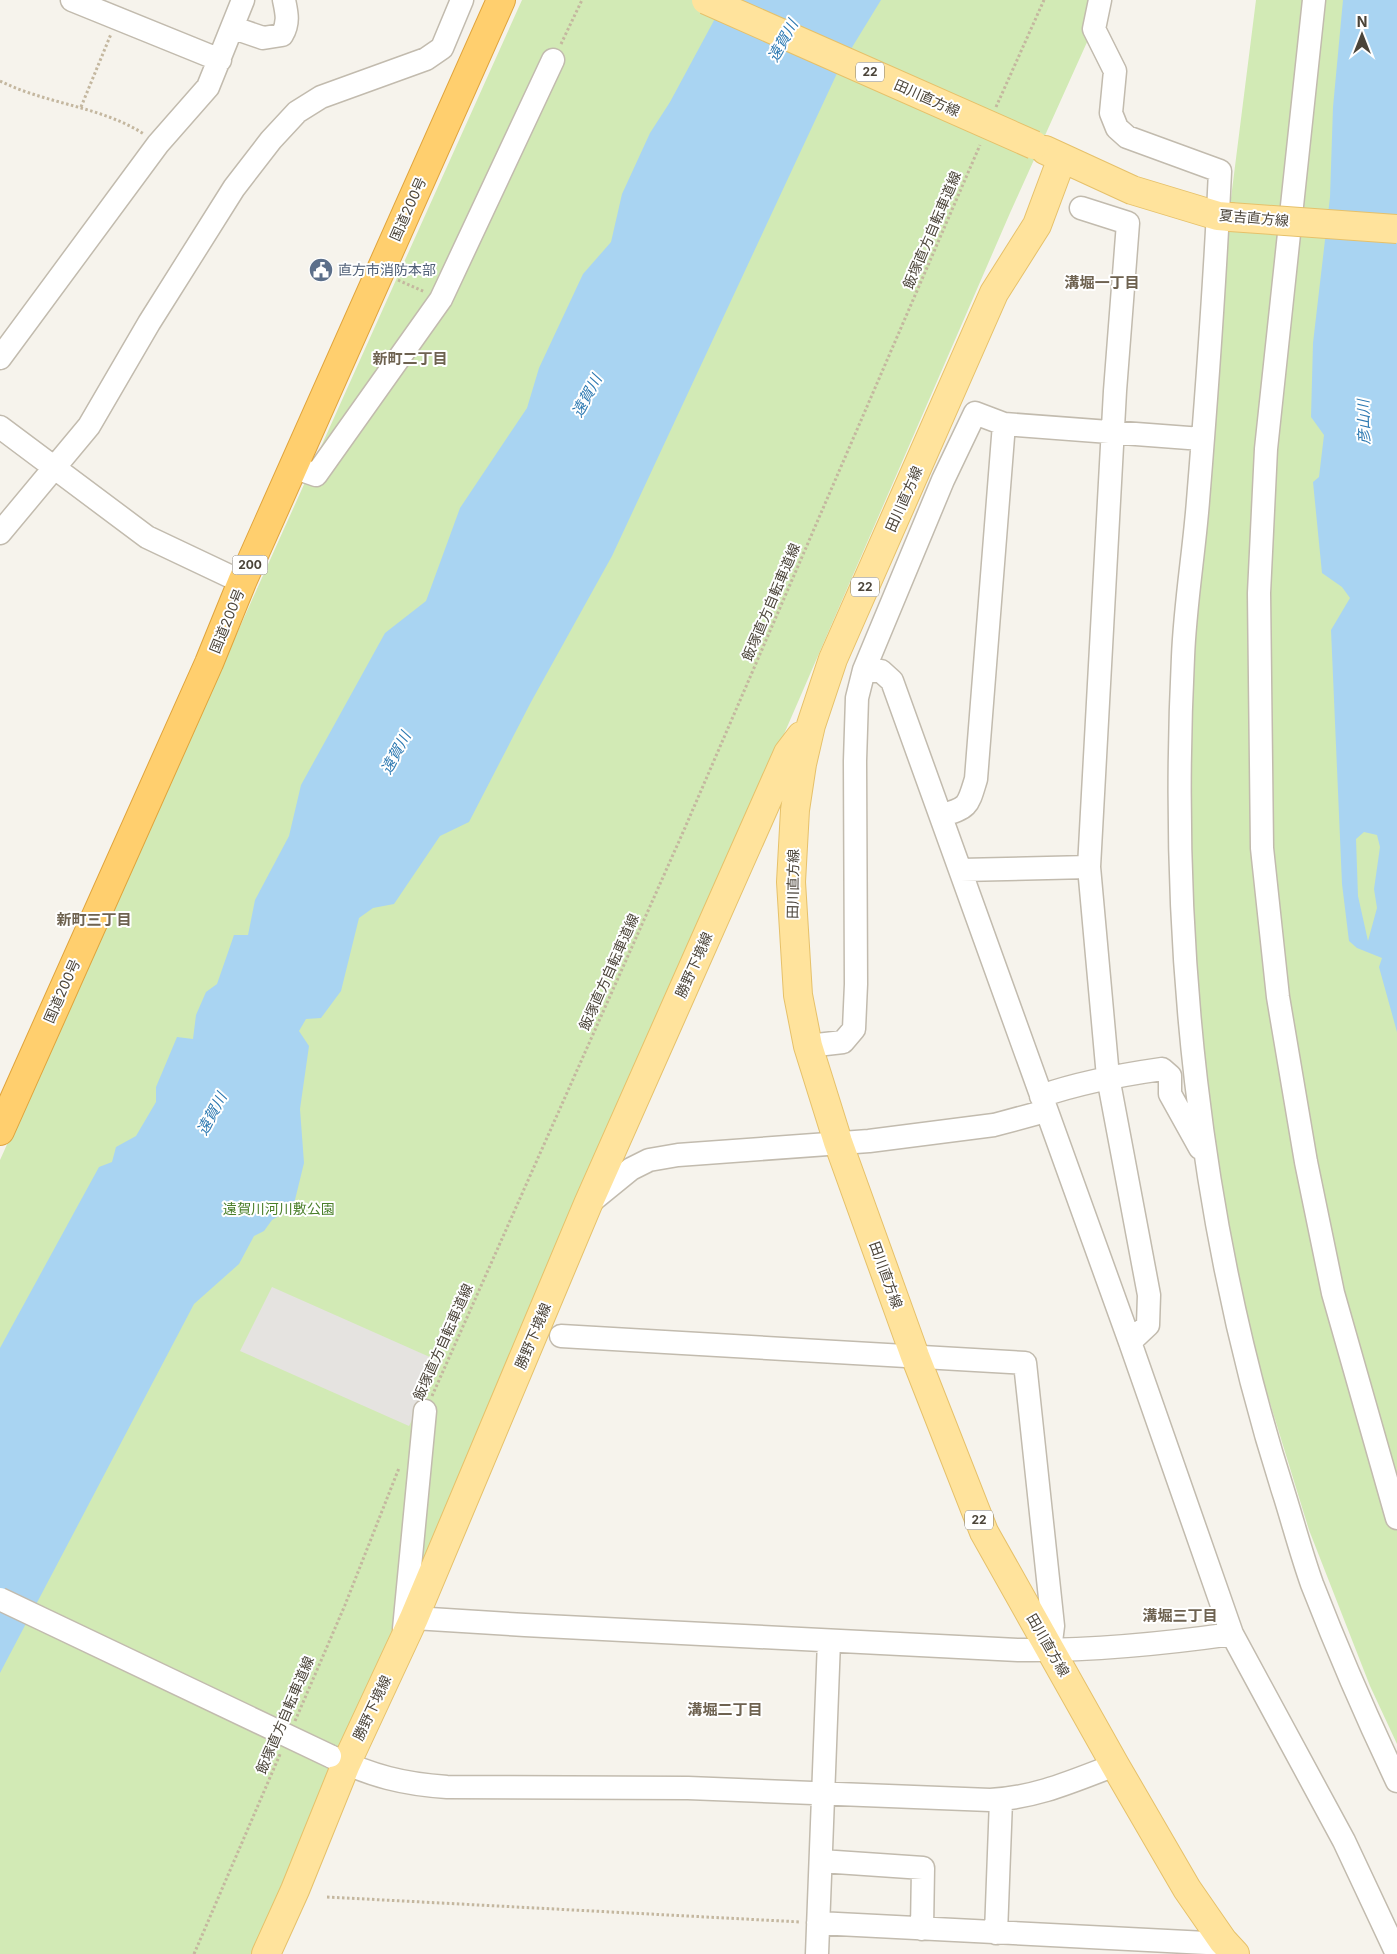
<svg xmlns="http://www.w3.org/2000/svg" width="1397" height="1954" font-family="Inter,'Noto Sans JP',sans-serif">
  <rect width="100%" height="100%" fill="#f6f3ec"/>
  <path fill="#d2eab5" d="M 522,0 L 1106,0 L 1010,213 L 324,1795 L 252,1954 L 0,1954 L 0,1160 Z
    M 1256,0 L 1397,0 L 1397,1744 L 1370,1686 L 1309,1530 L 1250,1338 L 1217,1168 L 1198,998 L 1189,845 L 1191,662 L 1219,293 Z"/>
  <path fill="#e5e3e0" d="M 272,1287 L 441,1362 L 409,1426 L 240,1351 Z"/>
  <path fill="#a9d4f2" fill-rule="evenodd" d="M 725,0 L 881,0 L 840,67 L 612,556 L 531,702 L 469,822 L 440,836 L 394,904 L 373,908 L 359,918 L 341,991 L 321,1018 L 306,1019 L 299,1031 L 309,1046 L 300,1109 L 304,1163 L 293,1208 L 272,1220 L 264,1231 L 254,1236 L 239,1264 L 194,1304 L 0,1673 L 0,1348 L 99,1167 L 112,1162 L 116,1147 L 136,1136 L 156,1102 L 156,1087 L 177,1037 L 193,1039 L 196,1015 L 206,992 L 217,984 L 234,935 L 248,935 L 255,900 L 289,836 L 301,785 L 385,633 L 426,601 L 460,508 L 527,408 L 539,368 L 583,274 L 611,242 L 622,194 L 650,133 L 670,102 Z
    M 1343,0 L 1397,0 L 1397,1032 L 1379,967 L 1382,958 L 1357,948 L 1349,941 L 1342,884 L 1331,630 L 1350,598 L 1342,587 L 1322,573 L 1313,482 L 1319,477 L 1324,435 L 1311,417 L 1313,343 L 1330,197 L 1333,107 ZM 1364,832 L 1377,835 L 1380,847 L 1374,889 L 1377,908 L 1368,941 L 1358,896 L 1356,839 Z"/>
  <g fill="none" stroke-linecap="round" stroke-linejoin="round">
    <g stroke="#c2bbae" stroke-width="25">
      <path id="minor" d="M 72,0 L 220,60
        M 1100,0 L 1094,29 L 1115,71 L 1111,113 L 1117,128 L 1127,137 L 1220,171 C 1215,281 1207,391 1198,501 C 1194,553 1185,605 1183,657 C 1169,940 1198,1227 1285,1497 C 1294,1526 1302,1556 1312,1584 C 1338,1651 1366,1716 1397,1781
        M 1314,0 L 1266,449 L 1259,593 L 1262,848 L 1278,997 L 1306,1162 L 1333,1293 L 1397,1518
        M 234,28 L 263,38 L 282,35 C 289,23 287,14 284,0
        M 1081,208 L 1128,223 L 1115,391 L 1089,867 L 1108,1077 L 1149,1295 L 1148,1325 L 1130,1342
        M 0,358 L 158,144 L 208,87 L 243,0
        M 0,427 L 147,537 L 242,582
        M 293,467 L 316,475 L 441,299 L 553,60
        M 0,533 L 89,426 L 149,323 L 234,188 L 271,140 L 297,112 L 321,97 L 426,59 L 442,48 L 462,0
        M 864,670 L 881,671 L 892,681 L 1130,1342 L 1232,1634 L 1344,1841 L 1397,1954
        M 942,815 C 969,808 968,805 976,779 L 1004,424 L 1202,439
        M 961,870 L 1089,867
        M 808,1046 L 843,1042 L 854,1029 L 856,984 L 855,761 L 857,698 L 864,670 L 943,480 L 975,413 L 1004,424
        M 1041,1096 C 1081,1082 1120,1075 1162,1069 L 1170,1076 L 1170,1094 L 1200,1148
        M 588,1204 L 631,1169 L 649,1160 L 678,1155 L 869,1141 L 994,1125 L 1046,1111
        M 561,1336 L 1025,1363 L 1053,1626 L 1050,1650
        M 414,1618 L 525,1625 L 1018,1650 C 1089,1651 1162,1644 1232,1634
        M 404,1629 L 425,1411
        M 332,1757 C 372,1776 403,1784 447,1787 L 688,1788 L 990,1800 C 1035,1798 1073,1781 1115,1765
        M 821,1861 L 923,1868 L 922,1929
        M 818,1923 L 1226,1944
        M 996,1933 L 1001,1800
        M 817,1954 L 829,1641"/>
    </g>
    <g stroke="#e6c16a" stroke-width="30">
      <path id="major" d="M 1045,150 L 1132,190 L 1218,216 L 1230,217
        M 1062,158 L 1037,225 L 994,293 L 833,659 L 811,725 L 802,764 L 795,810 L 791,882 L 798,995 L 808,1046 L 838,1142 L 915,1356 L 984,1532 L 1115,1765 L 1187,1889 L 1223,1941 L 1235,1954
        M 266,1954 L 295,1890 L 346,1764 L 414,1618 L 588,1204 L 788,753 L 801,736"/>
    </g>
    <g stroke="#e0a43c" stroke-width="30">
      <path id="highway" d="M 0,1131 L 209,663 L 242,582 L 501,0"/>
    </g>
    <path stroke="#c4b79f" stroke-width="3" stroke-dasharray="2.5 2.5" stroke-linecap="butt" d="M 561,44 L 582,0
      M 0,81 C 46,104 100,106 144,134
      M 81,107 L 111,34
      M 996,107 L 1044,0
      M 398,280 L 425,292
      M 432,1396 L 684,830 L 980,145
      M 295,1721 L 345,1605 L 399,1468
      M 327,1897 L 801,1922
      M 194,1954 L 281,1752"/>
    <use href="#minor" stroke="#fff" stroke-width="22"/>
    <use href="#major" stroke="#ffe39c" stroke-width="28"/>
    <use href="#highway" stroke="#ffcf6e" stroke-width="28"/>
    <g stroke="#c2bbae" stroke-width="25" stroke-linecap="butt">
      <path id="minor-bridge" d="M 0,1599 L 330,1756"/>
    </g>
    <g stroke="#e6c16a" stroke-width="30" stroke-linecap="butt">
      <path id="major-bridge" d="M 706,0 L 1034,145
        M 1230,217 L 1397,229"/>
    </g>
    <use href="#minor-bridge" stroke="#fff" stroke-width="22"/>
    <use href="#major-bridge" stroke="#ffe39c" stroke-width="28"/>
  </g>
  <defs>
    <g id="civic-disc" transform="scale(1.25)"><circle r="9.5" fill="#5c6f8a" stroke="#fff"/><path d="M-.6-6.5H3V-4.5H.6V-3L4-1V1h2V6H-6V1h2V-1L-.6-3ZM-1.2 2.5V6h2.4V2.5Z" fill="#fff"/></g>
  </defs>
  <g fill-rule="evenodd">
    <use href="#civic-disc" x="321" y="270"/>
  </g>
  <g text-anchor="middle" stroke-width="4" stroke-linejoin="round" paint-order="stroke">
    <g fill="#fff" stroke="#817c74" stroke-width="1">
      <rect x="856" y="62.5" width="28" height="19" rx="4"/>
      <rect x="232.5" y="555.5" width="35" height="19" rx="4"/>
      <rect x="851" y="577.5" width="28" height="19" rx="4"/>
      <rect x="965" y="1510.5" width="28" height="19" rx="4"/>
    </g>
    <g font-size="12" font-weight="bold" fill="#4b4439">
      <text x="870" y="76">22</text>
      <text x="250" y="569">200</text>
      <text x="865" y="591">22</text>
      <text x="979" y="1524">22</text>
    </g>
    <g font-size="14" fill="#4b4439" stroke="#fff">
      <text transform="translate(927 98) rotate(24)" y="5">田川直方線</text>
      <text transform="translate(408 209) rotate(-66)" y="5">国道200号</text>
      <text transform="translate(1254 218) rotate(5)" y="5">夏吉直方線</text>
      <text transform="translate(932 230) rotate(-67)" y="5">飯塚直方自転車道線</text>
      <text transform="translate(904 499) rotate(-66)" y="5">田川直方線</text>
      <text transform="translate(771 602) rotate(-67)" y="5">飯塚直方自転車道線</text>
      <text transform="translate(227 621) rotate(-68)" y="5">国道200号</text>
      <text transform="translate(793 884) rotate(-89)" y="5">田川直方線</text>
      <text transform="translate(694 965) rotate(-66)" y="5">勝野下境線</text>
      <text transform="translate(609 972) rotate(-66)" y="5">飯塚直方自転車道線</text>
      <text transform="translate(62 991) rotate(-66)" y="5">国道200号</text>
      <text transform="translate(886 1275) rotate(70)" y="5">田川直方線</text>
      <text transform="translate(533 1336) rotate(-67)" y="5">勝野下境線</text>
      <text transform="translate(443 1342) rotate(-66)" y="5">飯塚直方自転車道線</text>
      <text transform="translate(1048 1645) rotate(60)" y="5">田川直方線</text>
      <text transform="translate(372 1708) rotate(-65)" y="5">勝野下境線</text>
      <text transform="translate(285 1715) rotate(-67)" y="5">飯塚直方自転車道線</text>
    </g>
    <g font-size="14" fill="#4e5e75" stroke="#fff" text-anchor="start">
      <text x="338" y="275">直方市消防本部</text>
    </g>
    <g font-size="14" fill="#4a7f2a" stroke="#fff">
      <text x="279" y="1214">遠賀川河川敷公園</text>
    </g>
    <g font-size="15" font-style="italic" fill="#2e7ab2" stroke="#fff">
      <text transform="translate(783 41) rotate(-61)" y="5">遠賀川</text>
      <text transform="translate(587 396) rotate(-62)" y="5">遠賀川</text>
      <text transform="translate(1364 422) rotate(-91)" y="5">彦山川</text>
      <text transform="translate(396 753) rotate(-62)" y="5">遠賀川</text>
      <text transform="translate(212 1114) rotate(-62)" y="5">遠賀川</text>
    </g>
    <g font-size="15" font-weight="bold" fill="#6e6250" stroke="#fff">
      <text x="1102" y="288">溝堀一丁目</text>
      <text x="410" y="364">新町二丁目</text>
      <text x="94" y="925">新町三丁目</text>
      <text x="1180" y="1621">溝堀三丁目</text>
      <text x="725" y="1715">溝堀二丁目</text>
    </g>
  </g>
  <g transform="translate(1362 35)" stroke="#ffffff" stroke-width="4" paint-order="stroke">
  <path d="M0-4L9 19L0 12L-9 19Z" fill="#4b4439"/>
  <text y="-8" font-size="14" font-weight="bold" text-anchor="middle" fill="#4b4439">N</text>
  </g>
</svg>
